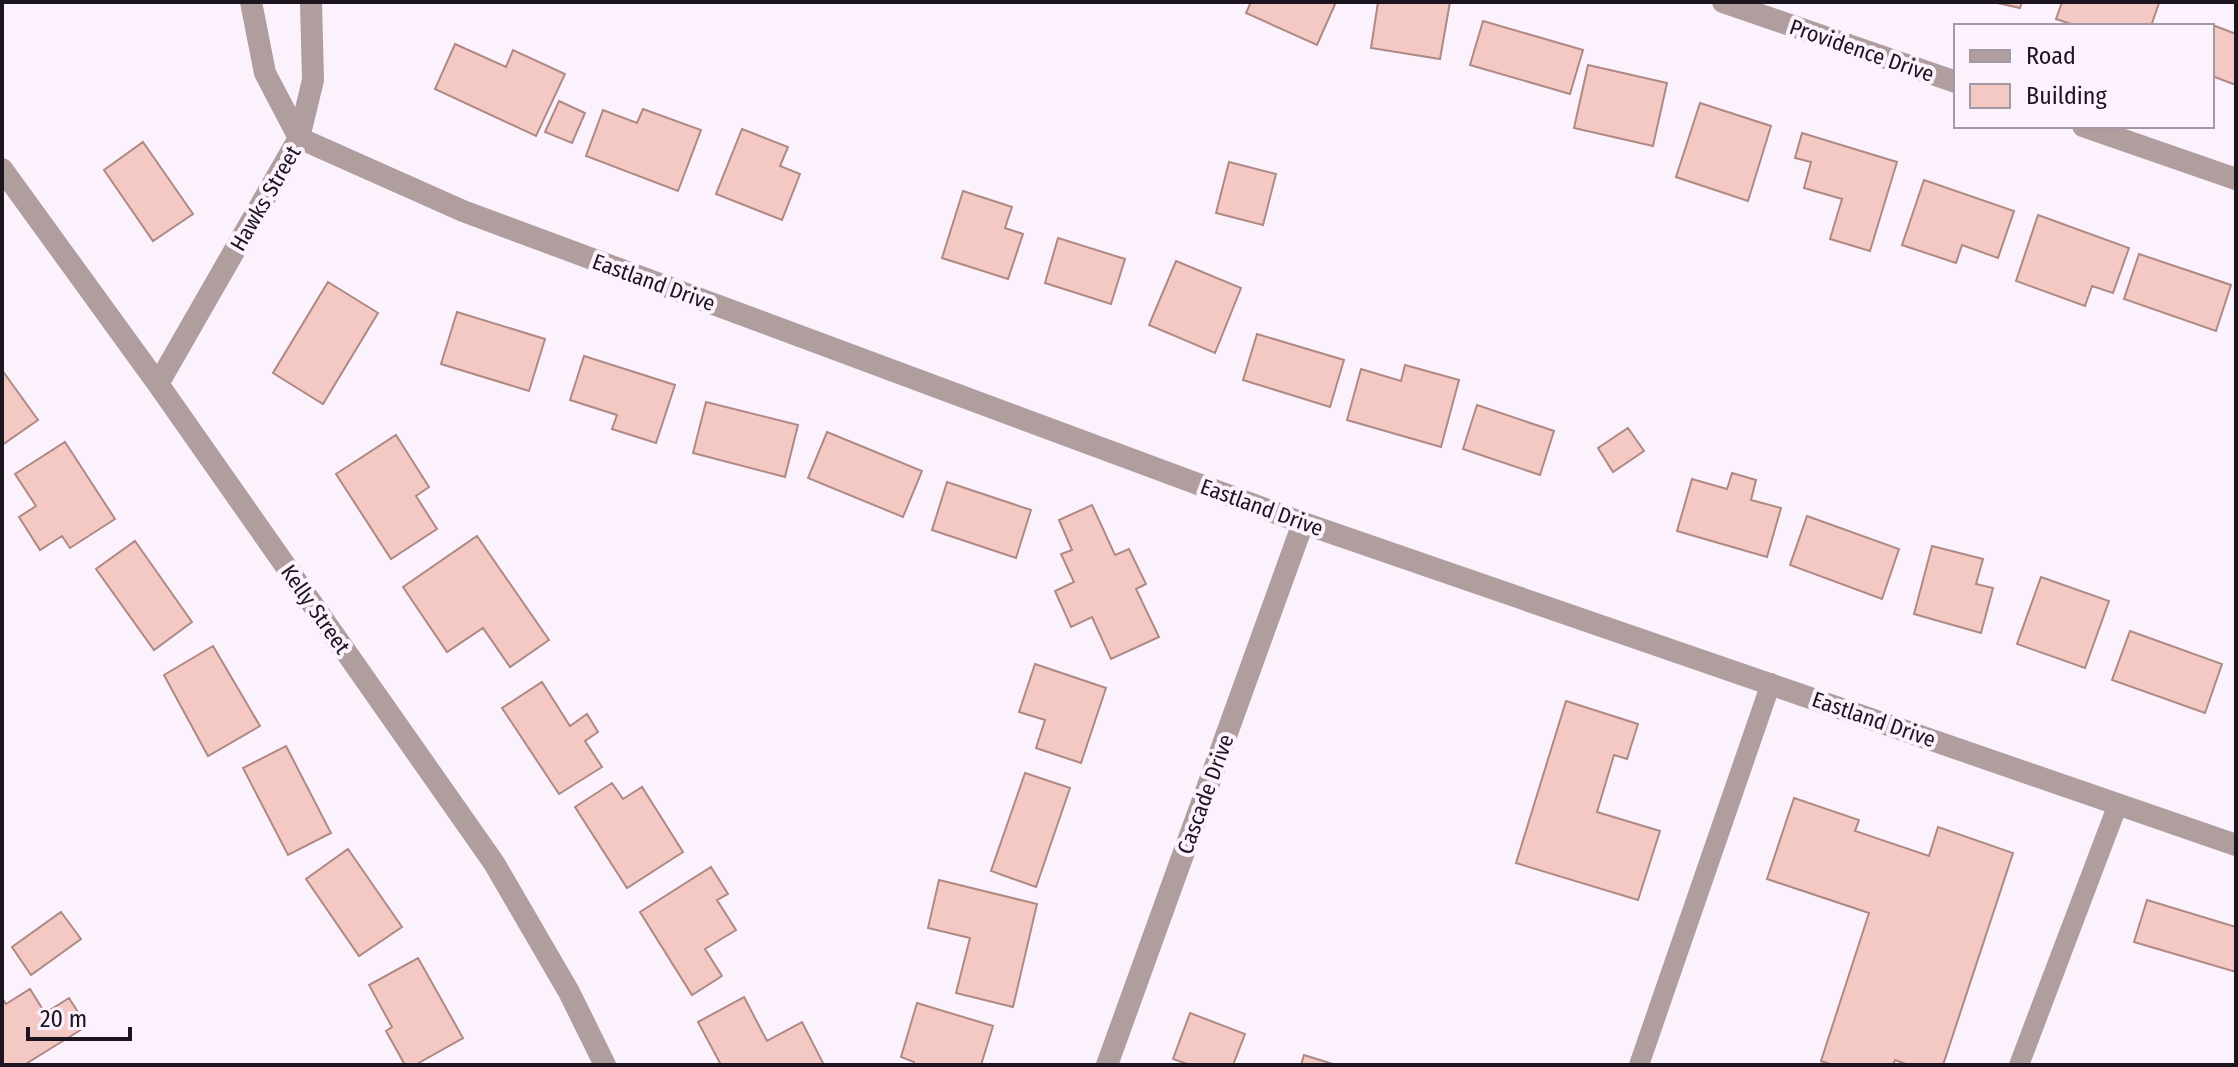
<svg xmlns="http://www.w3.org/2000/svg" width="2238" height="1067" font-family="'Fira Sans Condensed',sans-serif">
  <rect width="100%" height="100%" fill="#fcf2fe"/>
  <path fill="#f4c9c3" stroke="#af8984" stroke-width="2" d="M 1251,2 L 1336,2 L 1317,45 L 1246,13 Z
    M 1378,2 L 1450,2 L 1440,59 L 1371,48 Z
    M 1993,2 L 2022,2 L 2020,8 Z
    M 2062,2 L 2157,2 L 2159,3 L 2151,26 L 2077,26 L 2056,19 Z
    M 1483,21 L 1583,50 L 1570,94 L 1470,65 Z
    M 2210,24 L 2236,34 L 2236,85 L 2212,76 L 2212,26 L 2209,26 Z
    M 455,44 L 506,67 L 513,50 L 565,74 L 536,136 L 435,89 Z
    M 1588,65 L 1667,83 L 1653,146 L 1574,128 Z
    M 559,101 L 585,113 L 572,143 L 545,132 Z
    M 1700,103 L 1771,126 L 1748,201 L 1676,177 Z
    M 643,109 L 701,130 L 678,191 L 586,156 L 603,110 L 637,123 Z
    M 742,129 L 788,147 L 780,166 L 800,174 L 782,220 L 716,194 Z
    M 1802,133 L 1897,162 L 1870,251 L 1830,239 L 1842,199 L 1804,188 L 1811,162 L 1795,158 Z
    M 143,142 L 193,214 L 153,241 L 104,170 Z
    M 1229,162 L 1276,174 L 1263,225 L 1216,213 Z
    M 1924,180 L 2014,211 L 1998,258 L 1962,245 L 1956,263 L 1902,245 Z
    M 963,191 L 1012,207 L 1005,228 L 1023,234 L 1008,279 L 942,258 Z
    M 2038,215 L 2129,248 L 2113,293 L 2092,286 L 2085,306 L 2016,281 Z
    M 1058,238 L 1125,259 L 1111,304 L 1045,283 Z
    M 2139,254 L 2231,285 L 2216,331 L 2124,299 Z
    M 1176,261 L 1241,288 L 1215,353 L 1149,325 Z
    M 328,282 L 378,313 L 323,404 L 273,373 Z
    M 457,312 L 545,339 L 529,391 L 441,364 Z
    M 1257,334 L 1344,360 L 1330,407 L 1243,380 Z
    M 584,356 L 675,385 L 656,443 L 612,429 L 617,415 L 570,400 Z
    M 1405,365 L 1459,380 L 1441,447 L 1347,420 L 1361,369 L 1401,381 Z
    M 2,370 L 38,420 L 2,445 Z
    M 706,402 L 798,425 L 785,477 L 693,453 Z
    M 1477,405 L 1554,431 L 1540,475 L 1463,449 Z
    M 1628,428 L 1644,451 L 1613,472 L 1598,448 Z
    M 827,432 L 922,471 L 903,517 L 808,478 Z
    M 396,435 L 429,487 L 416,496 L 437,529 L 391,559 L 336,474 Z
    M 65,442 L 115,519 L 70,548 L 62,536 L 40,550 L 19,517 L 36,506 L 15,474 Z
    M 1732,473 L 1756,480 L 1751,500 L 1781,508 L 1767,557 L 1677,531 L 1692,479 L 1727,489 Z
    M 947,482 L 1031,510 L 1016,558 L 932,530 Z
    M 1092,505 L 1115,555 L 1129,549 L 1146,584 L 1136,589 L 1159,637 L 1111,659 L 1092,617 L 1071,627 L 1055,591 L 1074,582 L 1061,554 L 1072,550 L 1059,520 Z
    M 1807,516 L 1899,549 L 1882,599 L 1790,565 Z
    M 477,536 L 549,640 L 510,667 L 483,628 L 447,652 L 403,587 Z
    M 135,541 L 192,622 L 154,650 L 96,569 Z
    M 1932,546 L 1983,559 L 1976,584 L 1993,588 L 1981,633 L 1914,614 Z
    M 2041,577 L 2109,601 L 2085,668 L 2017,644 Z
    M 2130,631 L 2222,664 L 2205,713 L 2112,680 Z
    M 213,646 L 260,726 L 208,756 L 164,675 Z
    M 1035,664 L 1106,688 L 1081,763 L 1036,748 L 1045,720 L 1019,712 Z
    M 542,682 L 570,726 L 587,714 L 598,732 L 585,741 L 602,767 L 559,794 L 502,708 Z
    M 1566,701 L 1638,724 L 1627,759 L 1614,755 L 1597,812 L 1660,831 L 1638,900 L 1516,863 Z
    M 286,746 L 331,833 L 288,855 L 243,768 Z
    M 1025,773 L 1070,788 L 1036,887 L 991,871 Z
    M 612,783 L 623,799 L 642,787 L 683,852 L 627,888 L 575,807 Z
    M 1794,798 L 1859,820 L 1855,831 L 1929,856 L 1938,827 L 2013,853 L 1943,1065 L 1909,1065 L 1895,1060 L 1893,1065 L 1833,1065 L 1821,1061 L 1869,913 L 1767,879 Z
    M 348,849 L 402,927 L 359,956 L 306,879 Z
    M 711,867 L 728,894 L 717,900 L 736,930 L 705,949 L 722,976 L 692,995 L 640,912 Z
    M 939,880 L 1037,904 L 1013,1007 L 956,993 L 970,938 L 928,928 Z
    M 2147,900 L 2236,927 L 2236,972 L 2134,942 Z
    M 61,912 L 81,939 L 31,975 L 12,947 Z
    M 418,958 L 463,1038 L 415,1065 L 405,1065 L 386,1031 L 392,1027 L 369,985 Z
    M 30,989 L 45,1013 L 69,998 L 87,1026 L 24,1065 L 2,1065 L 2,998 L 6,1004 Z
    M 744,997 L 767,1041 L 802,1022 L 824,1065 L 721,1065 L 698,1022 Z
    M 917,1003 L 993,1026 L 981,1065 L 913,1065 L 914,1062 L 901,1057 Z
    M 1190,1013 L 1245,1034 L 1233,1065 L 1190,1065 L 1173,1059 Z
    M 1304,1055 L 1336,1065 L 1301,1065 Z"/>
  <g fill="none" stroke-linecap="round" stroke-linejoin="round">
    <path stroke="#b09d9e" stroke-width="20" d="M 1639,1065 L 1771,683
      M 2019,1065 L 2118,804"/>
    <path stroke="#b09d9e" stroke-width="22" d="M 311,2 L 313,80 L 299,138 L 463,211 L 1303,523 L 2236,845
      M 1723,2 L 1956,82
      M 2083,126 L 2236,179
      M 2,169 L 158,384 L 494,863 L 569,992 L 605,1065
      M 158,384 L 299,138 L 265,73 L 251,2
      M 1107,1065 L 1303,523"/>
  </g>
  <g text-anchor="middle" stroke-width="8" stroke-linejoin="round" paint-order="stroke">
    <g font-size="22" fill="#1c141e" stroke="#fcf2fe">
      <text transform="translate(1862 50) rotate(19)" y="8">Providence Drive</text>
      <text transform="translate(265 198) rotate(-60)" y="8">Hawks Street</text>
      <text transform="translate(654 282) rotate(20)" y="8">Eastland Drive</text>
      <text transform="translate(1262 507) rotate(20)" y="8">Eastland Drive</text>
      <text transform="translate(316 609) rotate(55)" y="8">Kelly Street</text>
      <text transform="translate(1874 719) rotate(19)" y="8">Eastland Drive</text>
      <text transform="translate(1205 794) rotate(-70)" y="8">Cascade Drive</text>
    </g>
  </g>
  <rect width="2238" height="1067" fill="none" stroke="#1c141e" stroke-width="8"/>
  <rect x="1954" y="24" width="260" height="104" fill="#fcf2fe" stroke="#a299a4" stroke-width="2"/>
  <rect x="1970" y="50" width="40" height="12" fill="#b09d9e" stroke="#a299a4" stroke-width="2"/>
  <text x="2026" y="64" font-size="24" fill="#1c141e">Road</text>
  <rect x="1970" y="84" width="40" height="24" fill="#f4c9c3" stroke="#a299a4" stroke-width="2"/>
  <text x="2026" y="104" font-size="24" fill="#1c141e">Building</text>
  <path d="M28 1027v12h102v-12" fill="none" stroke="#1c141e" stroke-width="4"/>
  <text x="40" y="1027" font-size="24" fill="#1c141e" stroke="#fcf2fe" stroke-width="6" paint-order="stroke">20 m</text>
</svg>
